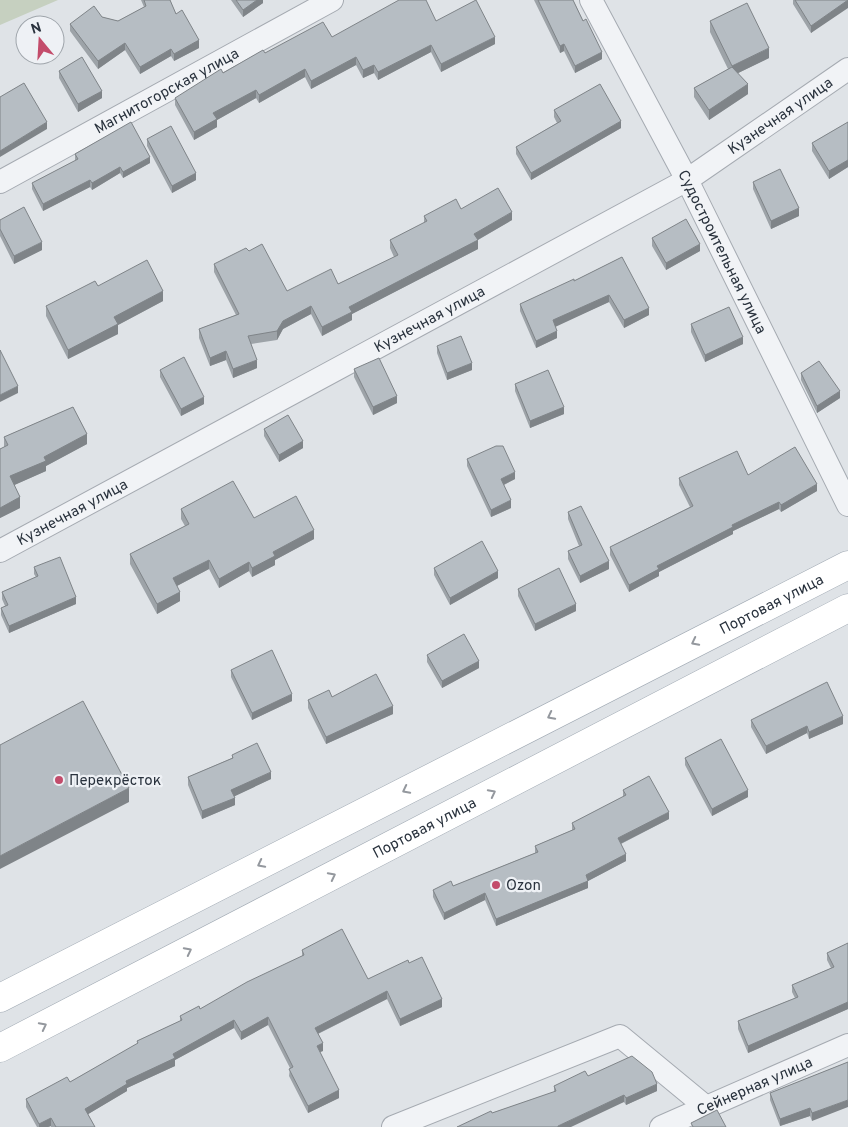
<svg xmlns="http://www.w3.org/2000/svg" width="848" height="1127" font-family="Overpass,sans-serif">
  <rect width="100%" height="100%" fill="#dfe3e7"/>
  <path fill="#c6d0c0" d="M 0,0 L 58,0 L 0,25 Z"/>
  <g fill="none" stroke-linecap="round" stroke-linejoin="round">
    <g stroke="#a5aab1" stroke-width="24">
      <g id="minor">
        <path id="s1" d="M 591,0 L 687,180 L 848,505"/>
        <path id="s2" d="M 0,182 L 332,0"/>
        <path id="s3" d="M 0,551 L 687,180 L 848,69"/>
        <path d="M 393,1127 L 620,1036 L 706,1107"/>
        <path id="s4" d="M 661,1127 L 848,1045"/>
      </g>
    </g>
    <g stroke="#9fa8b2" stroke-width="29">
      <g id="primary">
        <path id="s5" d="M 0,998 L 848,565"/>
        <path id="s6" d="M 0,1048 L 848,608"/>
      </g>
    </g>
    <use href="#minor" stroke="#f1f3f6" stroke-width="22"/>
    <use href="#primary" stroke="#fff" stroke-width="28"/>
  </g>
  <path fill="#9da3a8" d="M 141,0 L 170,0 L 176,14 L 199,48 L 174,61 L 171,56 L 140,74 L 125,50 L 98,69 L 70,31 L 70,24 L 102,17 L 118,21 L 144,7 Z
    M 231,0 L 263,0 L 263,3 L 243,17 Z
    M 534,0 L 573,0 L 602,59 L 575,73 L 564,51 L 560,53 Z
    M 793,0 L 848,0 L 811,33 L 793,4 Z
    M 436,21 L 495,44 L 441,72 L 431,52 L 378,80 L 374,73 L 363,78 L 356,65 L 311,89 L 305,77 L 259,103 L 256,98 L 217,120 L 217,127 L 194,140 L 175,105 L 175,98 L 223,73 L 265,53 L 332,37 Z
    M 710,21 L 769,58 L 738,73 L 748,94 L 709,120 L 694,97 L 694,88 L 728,69 L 710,32 Z
    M 59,71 L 102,98 L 78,112 L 59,78 Z
    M 554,110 L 621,128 L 531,180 L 516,154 L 516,147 L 557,123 L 554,117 Z
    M 848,122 L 848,167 L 829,179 L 812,151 L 812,143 Z
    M 147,139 L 196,180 L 172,193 L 147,146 Z
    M 75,154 L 150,163 L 123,178 L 120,173 L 92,190 L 90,187 L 43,211 L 32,189 L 32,183 L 75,161 Z
    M 753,182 L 799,216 L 771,229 L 753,189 Z
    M 461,209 L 512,220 L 478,240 L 478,249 L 352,314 L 352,320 L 322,336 L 311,314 L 283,329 L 277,340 L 251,344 L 257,368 L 233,378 L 226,360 L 210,366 L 199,338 L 199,329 L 236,315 L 214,272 L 214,264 L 287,291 L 338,284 L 394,257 L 390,248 L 390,240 L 424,223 L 424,216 Z
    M 0,220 L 42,250 L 14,264 L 0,236 Z
    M 652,238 L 700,251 L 666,270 L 652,246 Z
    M 622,257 L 649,315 L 624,328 L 609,302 L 555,326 L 557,338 L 536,348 L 520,311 L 520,304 L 574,281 Z
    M 98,286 L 163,301 L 118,325 L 118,334 L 68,359 L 46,316 L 46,306 Z
    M 691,324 L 743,344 L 705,362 L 691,332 Z
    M 437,346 L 472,370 L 447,380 L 437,353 Z
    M 354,369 L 397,403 L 373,415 L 354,377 Z
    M 160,370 L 204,404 L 181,416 L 160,377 Z
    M 801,373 L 840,398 L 817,413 L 801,380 Z
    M 515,384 L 564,414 L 530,428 L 515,391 Z
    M 73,407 L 87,434 L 87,444 L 46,466 L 46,471 L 14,485 L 20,497 L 20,508 L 0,518 L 0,449 L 4,447 L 4,437 Z
    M 264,429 L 303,448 L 279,462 L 264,436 Z
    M 467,459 L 515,479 L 504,485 L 511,508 L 491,517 L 467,466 Z
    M 748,475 L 817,491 L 781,512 L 779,509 L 733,531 L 733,534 L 659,572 L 659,576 L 629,592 L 610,555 L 610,547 L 690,507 L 679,485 L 679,478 Z
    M 181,509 L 254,518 L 314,539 L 275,560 L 275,565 L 252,577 L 249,571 L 219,588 L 209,569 L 177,586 L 180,601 L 157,614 L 130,564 L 130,554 L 185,526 L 181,519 Z
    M 568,512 L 609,569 L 580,583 L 568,559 L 568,551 L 579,546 L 568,519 Z
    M 34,567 L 76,604 L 9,633 L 1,615 L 1,608 L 5,606 L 2,599 L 2,592 L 36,577 L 34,574 Z
    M 434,568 L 498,578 L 450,605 L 434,575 Z
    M 518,589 L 576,611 L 535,631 L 518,596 Z
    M 427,655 L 479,668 L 442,688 L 427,662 Z
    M 231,670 L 292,701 L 252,720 L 231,677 Z
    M 332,697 L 393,714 L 326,744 L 308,708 L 308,700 Z
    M 751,720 L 843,724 L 809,739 L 807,733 L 766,754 L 751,727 Z
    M 232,755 L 271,779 L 234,796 L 235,805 L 202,819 L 188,785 L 188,777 L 232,758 Z
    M 685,758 L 748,797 L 712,816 L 685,765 Z
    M 623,790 L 669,819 L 621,844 L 626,861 L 588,881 L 588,888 L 496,926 L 485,900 L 444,920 L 433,897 L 433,890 L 453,886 L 535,853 L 535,846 L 572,830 L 572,823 L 623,797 Z
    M 848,943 L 848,1009 L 748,1053 L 738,1029 L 738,1021 L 795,998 L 792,992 L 792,985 L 831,968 L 827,960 L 827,953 Z
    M 302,950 L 368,979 L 409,963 L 442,1007 L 400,1026 L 387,999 L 318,1034 L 323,1051 L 320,1052 L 339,1098 L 308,1113 L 289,1076 L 290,1068 L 268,1025 L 241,1040 L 234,1028 L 175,1060 L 175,1066 L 127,1088 L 127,1091 L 88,1114 L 95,1127 L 51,1127 L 51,1126 L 48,1127 L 37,1127 L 26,1107 L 26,1099 L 70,1082 L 137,1044 L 137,1041 L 180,1021 L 180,1016 L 200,1009 L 302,956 Z
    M 848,1062 L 812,1121 L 810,1116 L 780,1126 L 770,1100 L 770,1093 Z
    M 588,1076 L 657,1091 L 626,1105 L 624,1102 L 492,1113 L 554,1092 L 554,1086 Z"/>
  <path fill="#7f8488" d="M 257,0 L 263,0 L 263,3 L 243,17 L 243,10 Z
    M 848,0 L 848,8 L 811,33 L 811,26 Z
    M 495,37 L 495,44 L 441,72 L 441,64 Z
    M 199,40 L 199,48 L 174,61 L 174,54 Z
    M 125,43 L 125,50 L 98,69 L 98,61 Z
    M 564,44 L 564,51 L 560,53 L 560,46 Z
    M 431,45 L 431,52 L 378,80 L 378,72 Z
    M 769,48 L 769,58 L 732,76 L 732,66 Z
    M 171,49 L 171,56 L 140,74 L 140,67 Z
    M 602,52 L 602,59 L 575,73 L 575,66 Z
    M 356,57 L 356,65 L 311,89 L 311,81 Z
    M 374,65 L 374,73 L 363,78 L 363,70 Z
    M 305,69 L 305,77 L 259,103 L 259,95 Z
    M 748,84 L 748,94 L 709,120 L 709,110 Z
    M 256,90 L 256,98 L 217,120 L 217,127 L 194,140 L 194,132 L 213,113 Z
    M 102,91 L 102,98 L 78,112 L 78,104 Z
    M 621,121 L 621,128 L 531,180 L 531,173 Z
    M 47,122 L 47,129 L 0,157 L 0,151 Z
    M 150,157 L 150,163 L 123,178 L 123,172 Z
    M 848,160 L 848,167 L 829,179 L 829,171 Z
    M 120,167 L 120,173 L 92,190 L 92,183 Z
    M 196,173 L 196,180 L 172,193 L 172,186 Z
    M 90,180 L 90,187 L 43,211 L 43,204 Z
    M 799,208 L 799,216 L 771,229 L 771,221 Z
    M 512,212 L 512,220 L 474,242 L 474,234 Z
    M 478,240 L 478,249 L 352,314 L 352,320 L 322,336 L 322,327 L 349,307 Z
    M 42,242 L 42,250 L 14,264 L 14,256 Z
    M 700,244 L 700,251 L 666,270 L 666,263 Z
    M 163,291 L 163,301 L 118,325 L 118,334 L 68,359 L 68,350 L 114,317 Z
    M 609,295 L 609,302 L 553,328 L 553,320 Z
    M 311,306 L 311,314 L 283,329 L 277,340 L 277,331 L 283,321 Z
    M 649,308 L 649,315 L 624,328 L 624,320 Z
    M 557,331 L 557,338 L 536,348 L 536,341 Z
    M 743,337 L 743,344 L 705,362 L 705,355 Z
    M 226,351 L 226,360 L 210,366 L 210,358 Z
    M 257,360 L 257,368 L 233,378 L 233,369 Z
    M 472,363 L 472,370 L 447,380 L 447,373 Z
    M 18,386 L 18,393 L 0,402 L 0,395 Z
    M 840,391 L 840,398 L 817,413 L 817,406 Z
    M 397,396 L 397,403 L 373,415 L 373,407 Z
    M 204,397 L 204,404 L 181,416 L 181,409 Z
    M 564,407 L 564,414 L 530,428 L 530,421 Z
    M 87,434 L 87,444 L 46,466 L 46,471 L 10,487 L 10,476 L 44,457 Z
    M 303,441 L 303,448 L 279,462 L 279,455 Z
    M 515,472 L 515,479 L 501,486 L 501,479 Z
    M 817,484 L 817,491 L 781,512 L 781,505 Z
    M 20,497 L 20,508 L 0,518 L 0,508 Z
    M 511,500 L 511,508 L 491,517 L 491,510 Z
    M 779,502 L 779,509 L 733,531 L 733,534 L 659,572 L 659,576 L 629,592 L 629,585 L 657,566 L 732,525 Z
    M 314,530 L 314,539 L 275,560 L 275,565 L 252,577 L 252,568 L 273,552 Z
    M 209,560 L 209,569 L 173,588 L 173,578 Z
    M 609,561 L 609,569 L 580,583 L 580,576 Z
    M 249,562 L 249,571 L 219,588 L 219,579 Z
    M 498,571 L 498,578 L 450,605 L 450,598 Z
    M 180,592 L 180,601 L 157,614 L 157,604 Z
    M 76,597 L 76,604 L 9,633 L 9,626 Z
    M 576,604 L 576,611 L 535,631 L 535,624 Z
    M 479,661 L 479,668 L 442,688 L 442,681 Z
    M 292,694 L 292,701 L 252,720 L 252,713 Z
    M 393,706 L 393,714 L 326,744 L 326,737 Z
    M 843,716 L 843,724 L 809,739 L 809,732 Z
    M 807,726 L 807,733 L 766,754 L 766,746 Z
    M 271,772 L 271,779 L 231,798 L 231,790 Z
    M 129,788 L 129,802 L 0,869 L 0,856 Z
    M 748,790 L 748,797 L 712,816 L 712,809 Z
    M 235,798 L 235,805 L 202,819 L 202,811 Z
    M 669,812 L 669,819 L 618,845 L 618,838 Z
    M 626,854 L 626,861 L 588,881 L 588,888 L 496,926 L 496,919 L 586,875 Z
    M 485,893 L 485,900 L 444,920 L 444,913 Z
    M 387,991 L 387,999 L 315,1035 L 315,1028 Z
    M 442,999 L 442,1007 L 400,1026 L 400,1019 Z
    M 848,1002 L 848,1009 L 748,1053 L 748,1046 Z
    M 268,1017 L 268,1025 L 241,1040 L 241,1032 Z
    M 234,1020 L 234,1028 L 175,1060 L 175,1066 L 127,1088 L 127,1091 L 85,1116 L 85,1109 L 126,1081 L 173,1054 Z
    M 323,1043 L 323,1051 L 317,1053 L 317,1046 Z
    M 657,1084 L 657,1091 L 626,1105 L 626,1098 Z
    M 339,1090 L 339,1098 L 308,1113 L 308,1106 Z
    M 624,1095 L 624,1102 L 571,1127 L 558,1127 L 558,1126 Z
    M 848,1100 L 848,1107 L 812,1121 L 812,1113 Z
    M 810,1108 L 810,1116 L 780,1126 L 780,1119 Z
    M 51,1118 L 51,1126 L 48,1127 L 39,1127 L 39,1124 Z"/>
  <path fill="#b6bdc3" stroke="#7f8488" d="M 144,0 L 170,0 L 176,14 L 182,10 L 199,40 L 174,54 L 171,49 L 140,67 L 125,43 L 98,61 L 70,24 L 94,6 L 102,17 L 118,21 L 146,6 Z
    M 236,0 L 257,0 L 243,10 Z
    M 399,0 L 426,0 L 436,21 L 476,0 L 495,37 L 441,64 L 431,45 L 378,72 L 374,65 L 363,70 L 356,57 L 311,81 L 305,69 L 259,95 L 256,90 L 213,113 L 217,119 L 194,132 L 175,98 L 221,69 L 223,73 L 263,50 L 265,53 L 323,22 L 332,37 Z
    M 538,0 L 573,0 L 583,21 L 586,19 L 602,52 L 575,66 L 564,44 L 560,46 Z
    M 795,0 L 848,0 L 811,26 Z
    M 747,3 L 769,48 L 732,66 L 710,21 Z
    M 82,57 L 102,91 L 78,104 L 59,71 Z
    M 732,67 L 748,84 L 709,110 L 694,88 Z
    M 24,83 L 47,122 L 0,151 L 0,97 Z
    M 600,84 L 621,121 L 531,173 L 516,147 L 561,121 L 554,110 Z
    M 131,122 L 150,157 L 123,172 L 120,167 L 92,183 L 90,180 L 43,204 L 32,183 L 78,159 L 75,154 Z
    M 848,122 L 848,160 L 829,171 L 812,143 Z
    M 171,126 L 196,173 L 172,186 L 147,139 Z
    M 780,169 L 799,208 L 771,221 L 753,182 Z
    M 498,188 L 512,212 L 474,234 L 478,240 L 349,307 L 352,312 L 322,327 L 311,306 L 283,321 L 277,331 L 248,336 L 257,360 L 233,369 L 226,351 L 210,358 L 199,329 L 239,314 L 214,264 L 246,248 L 249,251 L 262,244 L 287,291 L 331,269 L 338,284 L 398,255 L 390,240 L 427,221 L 424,216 L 456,199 L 461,209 Z
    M 24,207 L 42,242 L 14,256 L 0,229 L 0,220 Z
    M 686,219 L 700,244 L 666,263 L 652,238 Z
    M 622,257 L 649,308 L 624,320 L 609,295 L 553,320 L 557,331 L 536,341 L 520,304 L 574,279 L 574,281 Z
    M 147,260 L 163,291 L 114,317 L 118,324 L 68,350 L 46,306 L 95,281 L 98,286 Z
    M 729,307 L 743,337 L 705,355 L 691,324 Z
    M 461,336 L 472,363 L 447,373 L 437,346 Z
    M 0,350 L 18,386 L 0,395 Z
    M 184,357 L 204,397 L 181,409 L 160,370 Z
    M 379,358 L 397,396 L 373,407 L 354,369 Z
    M 819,361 L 840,391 L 817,406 L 801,373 Z
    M 548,370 L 564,407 L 530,421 L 515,384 Z
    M 73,407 L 87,434 L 44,457 L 46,461 L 10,476 L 20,497 L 0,508 L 0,449 L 8,445 L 4,437 Z
    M 288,415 L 303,441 L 279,455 L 264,429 Z
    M 496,446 L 503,446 L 515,472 L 501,479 L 511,500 L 491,510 L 467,459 Z
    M 795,447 L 817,484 L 781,505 L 779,502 L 732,525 L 733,527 L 657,566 L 659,569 L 629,585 L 610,547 L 693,506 L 679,478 L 737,451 L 748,475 Z
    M 233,481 L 254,518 L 296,496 L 314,530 L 273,552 L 275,556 L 252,568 L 249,562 L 219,579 L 209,560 L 173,578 L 180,592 L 157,604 L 130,554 L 189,524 L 181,509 Z
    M 581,506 L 609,561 L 580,576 L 568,551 L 582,545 L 568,512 Z
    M 482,541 L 498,571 L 450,598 L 434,568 Z
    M 60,557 L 76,597 L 9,626 L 1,608 L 8,605 L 2,592 L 38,576 L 34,567 Z
    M 559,568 L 576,604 L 535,624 L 518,589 Z
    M 464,634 L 479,661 L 442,681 L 427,655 Z
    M 272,650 L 292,694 L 252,713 L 231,670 Z
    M 376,674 L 393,706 L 326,737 L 308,700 L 329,690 L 332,697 Z
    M 827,682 L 843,716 L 809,732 L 807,726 L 766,746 L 751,720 Z
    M 83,701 L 129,788 L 0,856 L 0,745 Z
    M 721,739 L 748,790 L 712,809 L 685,758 Z
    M 257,743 L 271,772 L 231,790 L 235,798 L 202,811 L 188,777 L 233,758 L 232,755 Z
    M 649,776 L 669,812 L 618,838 L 626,854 L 586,875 L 588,881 L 496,919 L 485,893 L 444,913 L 433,890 L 451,881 L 453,886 L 538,852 L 535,846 L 575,829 L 572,823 L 626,795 L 623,790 Z
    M 342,929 L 368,979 L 408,960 L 409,963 L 422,957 L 442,999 L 400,1019 L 387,991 L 315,1028 L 323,1043 L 317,1046 L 339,1090 L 308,1106 L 289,1069 L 293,1067 L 268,1017 L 241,1032 L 234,1020 L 173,1054 L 175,1058 L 126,1081 L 127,1084 L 85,1109 L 95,1127 L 56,1127 L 51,1118 L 39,1124 L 26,1099 L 67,1077 L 70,1082 L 138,1043 L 137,1041 L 182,1020 L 180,1016 L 199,1006 L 200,1009 L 247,982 L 304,955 L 302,950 Z
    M 848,943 L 848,1002 L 748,1046 L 738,1021 L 798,997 L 792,985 L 834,967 L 827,953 Z
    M 632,1056 L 652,1072 L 657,1084 L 626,1098 L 624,1095 L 558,1126 L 558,1127 L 457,1127 L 491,1111 L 492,1113 L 556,1091 L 554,1086 L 585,1071 L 588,1076 Z
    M 848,1062 L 848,1100 L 812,1113 L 810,1108 L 780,1119 L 770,1093 Z
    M 717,1110 L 726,1127 L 693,1127 L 691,1123 Z"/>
  <defs><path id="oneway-chevron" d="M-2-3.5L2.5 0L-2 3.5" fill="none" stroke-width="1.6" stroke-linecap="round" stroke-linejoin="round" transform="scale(1.25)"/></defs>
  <g stroke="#94989e">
    <use href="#oneway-chevron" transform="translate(695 642) rotate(153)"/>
    <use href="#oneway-chevron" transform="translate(551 716) rotate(153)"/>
    <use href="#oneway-chevron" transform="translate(406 790) rotate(153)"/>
    <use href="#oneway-chevron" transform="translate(492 793) rotate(-27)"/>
    <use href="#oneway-chevron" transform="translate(261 864) rotate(153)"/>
    <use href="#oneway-chevron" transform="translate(332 876) rotate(-27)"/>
    <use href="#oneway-chevron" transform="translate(188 951) rotate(-27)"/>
    <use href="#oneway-chevron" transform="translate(43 1026) rotate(-27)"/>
  </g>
  <g fill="#c34c6b" stroke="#eef1f5" stroke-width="2">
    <circle cx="59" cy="780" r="5"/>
    <circle cx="496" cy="885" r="5"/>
  </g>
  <g text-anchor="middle" stroke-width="4.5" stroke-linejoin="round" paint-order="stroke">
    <g font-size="15" fill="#29323d" stroke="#eef1f5">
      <text dy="5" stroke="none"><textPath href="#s2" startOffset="190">Магнитогорская улица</textPath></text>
      <text dy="5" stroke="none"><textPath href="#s3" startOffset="894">Кузнечная улица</textPath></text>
      <text dy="5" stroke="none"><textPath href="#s1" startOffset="284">Судостроительная улица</textPath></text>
      <text dy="5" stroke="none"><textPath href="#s3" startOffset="488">Кузнечная улица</textPath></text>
      <text dy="5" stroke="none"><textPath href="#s3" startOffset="82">Кузнечная улица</textPath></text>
      <text dy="5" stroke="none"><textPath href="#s5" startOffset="866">Портовая улица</textPath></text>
      <text dy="5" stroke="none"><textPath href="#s6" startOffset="478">Портовая улица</textPath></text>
      <text dy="5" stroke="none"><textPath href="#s4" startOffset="102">Сейнерная улица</textPath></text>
    </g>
    <g font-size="15" fill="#29323d" stroke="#eef1f5" text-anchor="start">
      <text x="69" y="785">Перекрёсток</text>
      <text x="506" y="890">Ozon</text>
    </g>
  </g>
  <g transform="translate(40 40) rotate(342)"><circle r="24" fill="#eef1f5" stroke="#9fa5ab"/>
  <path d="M0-4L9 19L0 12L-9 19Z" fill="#c34c6b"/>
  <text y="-8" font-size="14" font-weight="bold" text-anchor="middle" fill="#29323d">N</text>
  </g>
</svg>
